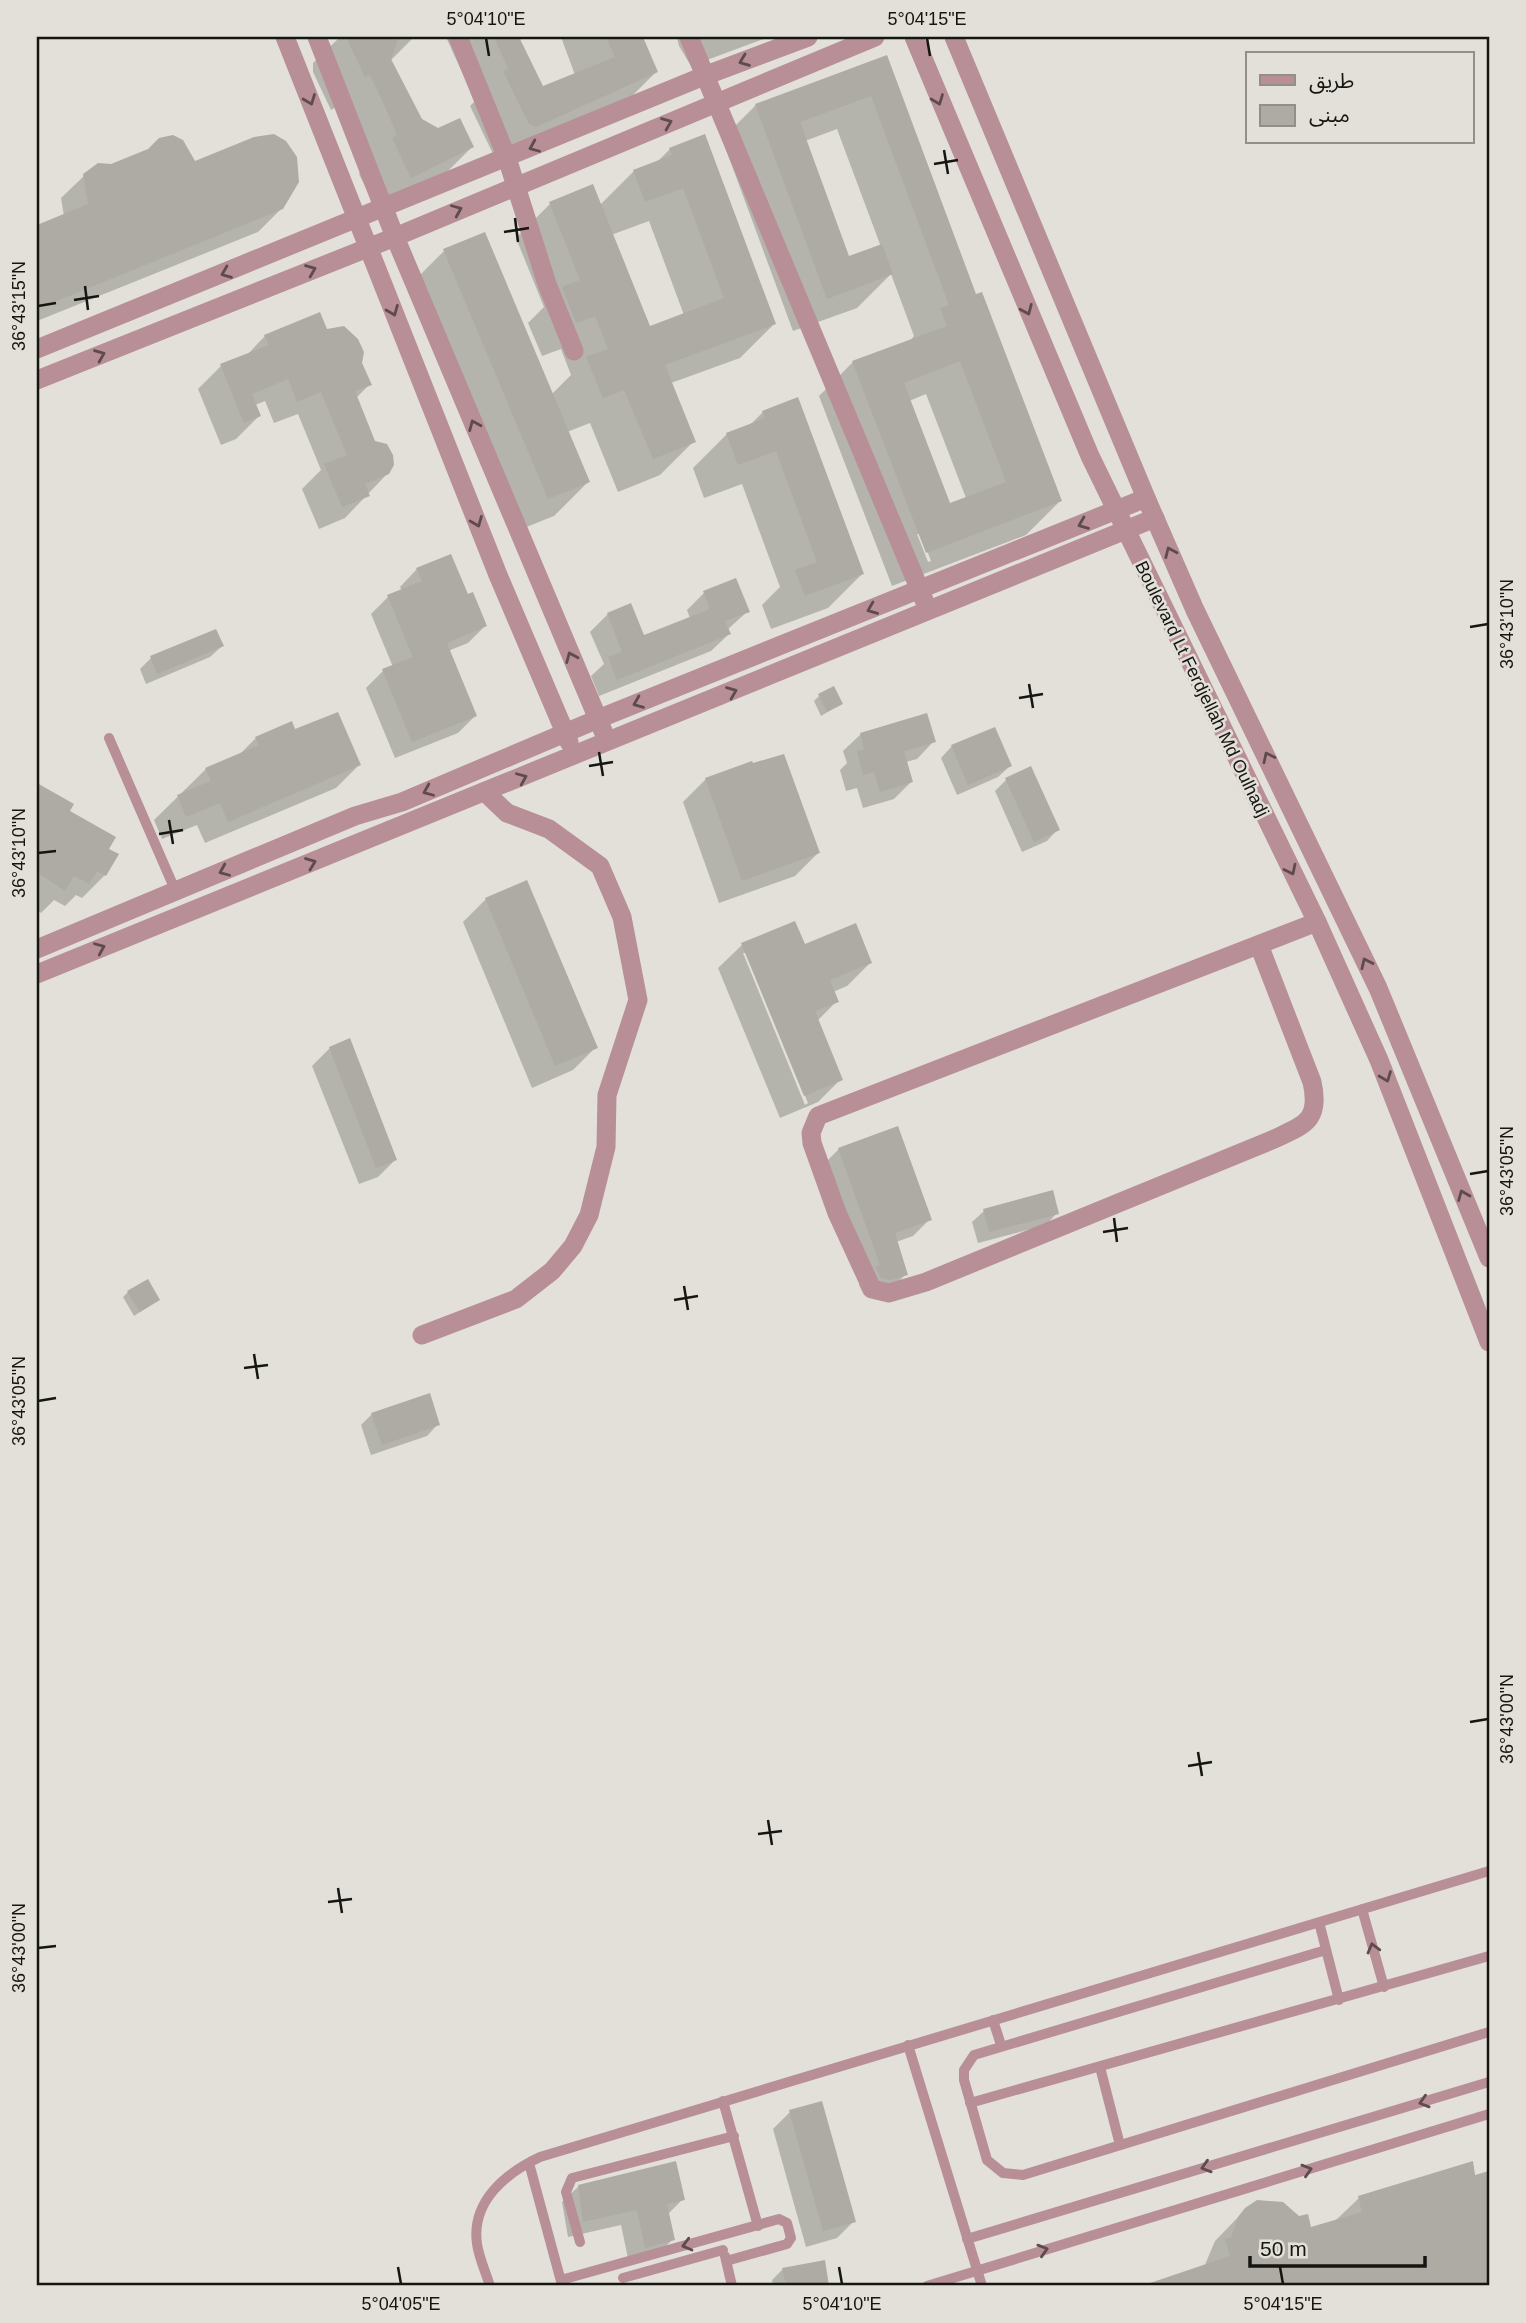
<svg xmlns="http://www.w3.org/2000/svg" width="1526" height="2323" font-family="Arial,'Noto Sans Arabic',sans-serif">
  <rect width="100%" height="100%" fill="#e2e0d8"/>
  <path fill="#0003" fill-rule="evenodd" d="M 340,37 L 414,37 L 390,61 L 421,120 L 472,147 L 438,181 L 377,210 L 359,174 L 363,169 L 336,107 L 331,110 L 313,72 L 313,63 Z
    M 446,37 L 523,37 L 519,41 L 542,88 L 575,75 L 561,37 L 641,37 L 656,72 L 622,106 L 495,158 L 470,106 L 475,101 Z
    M 677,37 L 769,37 L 691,66 L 679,46 Z
    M 886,58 L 975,296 L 1060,501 L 1026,535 L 892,586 L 819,396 L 853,362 L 909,342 L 914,336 L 891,274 L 857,308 L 793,331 L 722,139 L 756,105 ZM 837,129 L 881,247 L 848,258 L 805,141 ZM 926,394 L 966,498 L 949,505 L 909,401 ZM 917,534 L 921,534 L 931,561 L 928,562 Z
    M 670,149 L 774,324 L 740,358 L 671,383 L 694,441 L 660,475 L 618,492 L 590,423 L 567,432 L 588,482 L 554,516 L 514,532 L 410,285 L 444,251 L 551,395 L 571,375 L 561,349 L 542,356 L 528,323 L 544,307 L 516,238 L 550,204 L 599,206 L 634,171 L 656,163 ZM 649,221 L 684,315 L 649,328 L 611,235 Z
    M 194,163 L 282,208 L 258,232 L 37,321 L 37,227 L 64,216 L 61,198 L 85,175 Z
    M 326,331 L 360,363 L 370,384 L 356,398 L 388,473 L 345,518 L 319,529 L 302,489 L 321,470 L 298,414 L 274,423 L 265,401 L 255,405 L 259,416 L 236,439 L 221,445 L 198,389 L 221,366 L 247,355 L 265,336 Z
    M 763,412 L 862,574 L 828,608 L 771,629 L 762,605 L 780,587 L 742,484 L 704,498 L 693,468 L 727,434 L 749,426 Z
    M 417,569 L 467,597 L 485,626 L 468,643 L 448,651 L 475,716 L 458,733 L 395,758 L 366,688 L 383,671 L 393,667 L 371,614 L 388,597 L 402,591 L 400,587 Z
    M 704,593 L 748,611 L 727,630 L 729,634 L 711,651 L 599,696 L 591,676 L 604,664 L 590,632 L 608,614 L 643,637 L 690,618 L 687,610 Z
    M 222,646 L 210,657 L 146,684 L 140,669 L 151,658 Z
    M 819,696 L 841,704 L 821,716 L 814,701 Z
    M 295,732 L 359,765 L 336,788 L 205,843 L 197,825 L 162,839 L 154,820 L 206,769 L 239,755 L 256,738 Z
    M 861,734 L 934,741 L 917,759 L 906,762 L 911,782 L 894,799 L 863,808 L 857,788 L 846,791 L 840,770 L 847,763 L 843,751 Z
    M 952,746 L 1010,766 L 998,777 L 957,795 L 941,758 Z
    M 706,779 L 818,853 L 795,876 L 719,903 L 683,802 Z
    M 1006,780 L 1058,829 L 1047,841 L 1022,852 L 995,791 Z
    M 37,785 L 72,805 L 68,811 L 107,849 L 105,875 L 82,898 L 76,895 L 65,906 L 54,900 L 41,913 L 37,910 Z
    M 486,899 L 596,1047 L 573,1070 L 532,1088 L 463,922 Z
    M 794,923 L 804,947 L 870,963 L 847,986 L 833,992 L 837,1001 L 817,1021 L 841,1079 L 818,1102 L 780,1118 L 718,968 L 742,945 ZM 743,953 L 747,953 L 808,1103 L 805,1105 Z
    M 330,1048 L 395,1160 L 378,1177 L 359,1184 L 312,1066 Z
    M 839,1149 L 930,1219 L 913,1236 L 896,1242 L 906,1274 L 889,1291 L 871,1296 L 864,1295 L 859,1285 L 863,1281 L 822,1166 Z
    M 984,1211 L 1057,1213 L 1046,1225 L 978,1243 L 972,1222 Z
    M 128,1292 L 158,1300 L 134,1316 L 123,1297 Z
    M 372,1414 L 438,1424 L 427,1436 L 371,1455 L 361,1425 Z
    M 790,2112 L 854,2221 L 837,2238 L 806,2247 L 773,2129 Z
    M 1489,2173 L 1489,2286 L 1161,2286 L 1169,2278 L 1204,2267 L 1215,2241 L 1246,2209 L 1310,2229 L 1336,2220 L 1359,2198 Z
    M 579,2186 L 683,2199 L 668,2214 L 673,2239 L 657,2255 L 629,2263 L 621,2225 L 568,2237 L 562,2202 Z
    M 823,2262 L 828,2286 L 773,2286 L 772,2280 L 783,2269 Z"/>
  <path fill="#adaba3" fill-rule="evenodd" d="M 346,37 L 399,37 L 391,59 L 422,119 L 438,128 L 460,118 L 474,147 L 411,178 L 392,138 L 397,135 L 387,111 L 370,75 L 365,77 Z
    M 494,37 L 519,37 L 543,86 L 615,57 L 606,37 L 643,37 L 658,72 L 536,127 L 529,124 L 503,71 L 508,68 Z
    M 887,55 L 976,294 L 982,292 L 1062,501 L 926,553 L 852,361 L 947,326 L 940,308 L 949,305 L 871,96 L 800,122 L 849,256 L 882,244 L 893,274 L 827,299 L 755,104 ZM 960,361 L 1006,482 L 950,503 L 904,383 Z
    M 274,134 L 286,141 L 297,157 L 299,182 L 283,209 L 37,309 L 37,225 L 88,204 L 83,174 L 98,163 L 111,164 L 148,149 L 159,138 L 173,135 L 183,140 L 195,161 L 254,137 Z
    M 705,134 L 776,324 L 665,365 L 696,442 L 653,459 L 624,390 L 603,398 L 586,357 L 608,349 L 595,316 L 576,323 L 562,287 L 580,280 L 549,202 L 593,184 L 650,326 L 724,298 L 683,188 L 645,202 L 633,170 L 672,155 L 669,148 Z
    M 485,232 L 590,482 L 548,499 L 443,249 Z
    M 320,312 L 327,329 L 344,326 L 358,339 L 364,352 L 362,363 L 372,385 L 355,391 L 375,441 L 387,444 L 393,455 L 394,465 L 389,474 L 365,484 L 370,496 L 342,507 L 324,464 L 347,455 L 321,392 L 297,402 L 288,379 L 252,394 L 261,416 L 244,423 L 220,364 L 269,345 L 264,335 Z
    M 798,397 L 864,574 L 805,596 L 795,570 L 817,562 L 776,451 L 738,465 L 726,433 L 765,418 L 762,411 Z
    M 451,554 L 468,594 L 473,592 L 487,626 L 447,643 L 477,716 L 412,742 L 382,669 L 413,657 L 387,595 L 422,581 L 416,568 Z
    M 736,578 L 750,612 L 725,621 L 731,634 L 617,680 L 608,657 L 622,652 L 607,613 L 631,603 L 644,635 L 710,609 L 703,591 Z
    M 216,629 L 224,646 L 157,674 L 150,656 Z
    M 834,686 L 843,704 L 827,712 L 818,694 Z
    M 338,712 L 361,765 L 228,822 L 220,803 L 186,817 L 177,795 L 211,781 L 205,768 L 259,745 L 255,737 L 292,721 L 295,729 Z
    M 927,713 L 936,742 L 904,751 L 913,782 L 880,792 L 874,772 L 863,775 L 857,751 L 864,749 L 860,733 Z
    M 995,727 L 1012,766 L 968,785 L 951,745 Z
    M 784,754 L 820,853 L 742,881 L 705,778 L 752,761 L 753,763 Z
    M 1031,766 L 1060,830 L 1034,842 L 1005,778 Z
    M 37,783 L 74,804 L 70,811 L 116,837 L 109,849 L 119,854 L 106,876 L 97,871 L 89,884 L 74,876 L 65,891 L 37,872 Z
    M 527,880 L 598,1048 L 555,1066 L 485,898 Z
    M 795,921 L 805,944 L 856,923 L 872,963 L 830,980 L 839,1002 L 815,1011 L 843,1080 L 804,1096 L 741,943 Z
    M 350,1038 L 397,1160 L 376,1168 L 329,1047 Z
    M 898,1126 L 932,1220 L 895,1233 L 908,1275 L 889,1280 L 881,1278 L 875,1266 L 880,1265 L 838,1148 Z
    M 1053,1190 L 1059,1214 L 989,1232 L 983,1209 Z
    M 148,1279 L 160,1300 L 140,1312 L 127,1291 Z
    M 430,1393 L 440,1425 L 382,1445 L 371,1413 Z
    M 822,2101 L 856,2222 L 823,2231 L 789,2110 Z
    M 676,2161 L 685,2200 L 667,2204 L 675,2240 L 645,2248 L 637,2210 L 583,2222 L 578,2185 Z
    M 1473,2161 L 1475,2175 L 1489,2171 L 1489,2286 L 1150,2286 L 1150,2283 L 1230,2256 L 1225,2239 L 1231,2238 L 1238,2217 L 1245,2208 L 1257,2200 L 1283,2202 L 1299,2216 L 1308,2214 L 1311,2227 L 1362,2212 L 1358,2196 Z
    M 825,2260 L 829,2286 L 786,2286 L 782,2268 Z"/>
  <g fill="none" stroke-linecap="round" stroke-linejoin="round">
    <path stroke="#b88e97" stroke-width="10" d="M 109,738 L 176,892
      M 1362,1909 L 1384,1987
      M 1319,1922 L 1339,2000
      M 1326,1950 L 974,2055 L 964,2070 L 964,2080 L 987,2160 L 1003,2173 L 1023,2175 L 1489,2032
      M 993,2020 L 1001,2045
      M 908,2045 L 982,2286
      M 1100,2067 L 1120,2145
      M 723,2101 L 758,2226
      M 970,2103 L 1489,1956
      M 529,2163 L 562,2285
      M 967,2239 L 1489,2082
      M 580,2242 L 566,2192 L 572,2178 L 734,2136
      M 725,2256 L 732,2286
      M 623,2278 L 723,2250
      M 561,2280 L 779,2219 L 787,2223 L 791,2238 L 787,2244 L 726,2261
      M 490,2286 C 486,2273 479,2258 477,2244 C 471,2201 506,2173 540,2157 L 1489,1871
      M 927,2286 L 1489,2114"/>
    <path stroke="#b88e97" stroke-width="19" d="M 285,37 L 498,575 L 569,742
      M 317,37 L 395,237 L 603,731
      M 458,37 L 507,158 L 547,284 L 574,351
      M 689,37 L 924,600
      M 37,349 L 704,76 L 808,37
      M 37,380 L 395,237 L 875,37
      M 1259,945 L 1312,1082 C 1321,1122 1303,1125 1272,1140 L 926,1282 L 889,1293 L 872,1289 L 837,1213 L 812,1143 L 811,1133 L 818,1116 L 1317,922
      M 37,949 L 355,816 L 402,802 L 598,719 L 1146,498
      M 37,974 L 1155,518
      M 422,1335 L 516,1299 L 552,1271 L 573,1246 L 589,1215 L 606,1147 L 607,1095 L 638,1000 L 622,917 L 600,866 L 549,829 L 507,813 L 486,793"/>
    <path stroke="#b88e97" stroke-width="19" d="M 914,37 L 1090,456 L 1317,922 L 1379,1060 L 1489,1342
      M 954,37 L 1146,498 L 1195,610 L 1378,988 L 1489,1258"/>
  </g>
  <defs><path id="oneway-chevron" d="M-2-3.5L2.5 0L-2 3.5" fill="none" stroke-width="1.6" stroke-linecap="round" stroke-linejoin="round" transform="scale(1.75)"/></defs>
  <g stroke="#5e4b4e">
    <use href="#oneway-chevron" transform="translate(744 61) rotate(159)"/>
    <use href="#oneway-chevron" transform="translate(310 100) rotate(69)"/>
    <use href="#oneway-chevron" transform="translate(938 100) rotate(69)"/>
    <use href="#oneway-chevron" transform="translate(667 123) rotate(-22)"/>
    <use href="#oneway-chevron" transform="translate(534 147) rotate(157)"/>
    <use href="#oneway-chevron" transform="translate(457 210) rotate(-23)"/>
    <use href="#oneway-chevron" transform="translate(311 270) rotate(-22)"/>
    <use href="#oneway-chevron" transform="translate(226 273) rotate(158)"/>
    <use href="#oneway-chevron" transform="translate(1027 310) rotate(67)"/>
    <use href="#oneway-chevron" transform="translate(393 311) rotate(68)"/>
    <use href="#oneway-chevron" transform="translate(100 355) rotate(-22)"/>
    <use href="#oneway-chevron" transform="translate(474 425) rotate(-113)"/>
    <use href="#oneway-chevron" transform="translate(477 522) rotate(68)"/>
    <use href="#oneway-chevron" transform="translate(1083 524) rotate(158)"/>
    <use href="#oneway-chevron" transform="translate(1170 552) rotate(-114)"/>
    <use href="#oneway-chevron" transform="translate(872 609) rotate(158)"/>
    <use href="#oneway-chevron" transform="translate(571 657) rotate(-113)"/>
    <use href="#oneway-chevron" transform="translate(732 692) rotate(-22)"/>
    <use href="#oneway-chevron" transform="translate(638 703) rotate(158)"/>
    <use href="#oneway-chevron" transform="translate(1268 757) rotate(-116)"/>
    <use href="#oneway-chevron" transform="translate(522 778) rotate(-23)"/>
    <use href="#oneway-chevron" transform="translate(428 791) rotate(157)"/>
    <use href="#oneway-chevron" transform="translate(311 863) rotate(-21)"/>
    <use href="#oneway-chevron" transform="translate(1291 870) rotate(64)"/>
    <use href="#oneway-chevron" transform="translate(224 871) rotate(157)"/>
    <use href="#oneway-chevron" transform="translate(100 948) rotate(-23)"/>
    <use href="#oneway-chevron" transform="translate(1366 963) rotate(-115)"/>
    <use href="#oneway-chevron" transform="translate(1386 1077) rotate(69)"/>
    <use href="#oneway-chevron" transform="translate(1463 1195) rotate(-112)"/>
    <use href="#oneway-chevron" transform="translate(1373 1948) rotate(-105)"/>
    <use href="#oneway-chevron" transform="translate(1424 2102) rotate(163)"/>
    <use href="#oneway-chevron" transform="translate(1206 2167) rotate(163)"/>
    <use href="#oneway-chevron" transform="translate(1307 2170) rotate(-17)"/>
    <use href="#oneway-chevron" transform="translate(687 2245) rotate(165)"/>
    <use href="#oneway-chevron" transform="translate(1043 2250) rotate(-17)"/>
  </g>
  <path fill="none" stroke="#151512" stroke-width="2.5" d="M 486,38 L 489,56M 927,38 L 930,56M 944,150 L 948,174M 934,164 L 958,160M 515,218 L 518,242M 504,232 L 529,228M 85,286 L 88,310M 74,300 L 99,296M 38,306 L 56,303M 1470,627 L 1488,624M 1029,684 L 1033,708M 1019,698 L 1043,694M 599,752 L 603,776M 589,766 L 613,762M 169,820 L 173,844M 159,834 L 183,830M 38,853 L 56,851M 1470,1174 L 1488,1171M 1114,1218 L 1117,1242M 1103,1232 L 1128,1228M 684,1286 L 688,1310M 674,1300 L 698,1296M 254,1354 L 258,1379M 244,1368 L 268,1365M 38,1401 L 56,1398M 1470,1722 L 1488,1719M 1198,1752 L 1202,1776M 1188,1766 L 1212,1762M 768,1820 L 772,1845M 758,1834 L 782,1831M 338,1888 L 342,1913M 328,1902 L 352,1899M 38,1948 L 56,1946M 398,2267 L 401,2284M 839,2267 L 842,2284M 1280,2267 L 1283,2284"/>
  <g text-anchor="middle" stroke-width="5" stroke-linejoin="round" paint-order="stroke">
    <g font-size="18" fill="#151512" stroke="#e2e0d8">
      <text transform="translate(1202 689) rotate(64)" y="6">Boulevard Lt Ferdjellah Md Oulhadj</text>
    </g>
  </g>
  <rect width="1526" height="2323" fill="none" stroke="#e2e0d8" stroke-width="77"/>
  <rect x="1246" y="52" width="228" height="91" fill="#e2e0d8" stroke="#908f89" stroke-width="2"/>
  <rect x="1260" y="75" width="35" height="10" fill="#b88e97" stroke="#908f89" stroke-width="2"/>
  <text x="1309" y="88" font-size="21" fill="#151512">طريق</text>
  <rect x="1260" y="105" width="35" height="21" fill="#adaba3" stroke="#908f89" stroke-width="2"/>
  <text x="1309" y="122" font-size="21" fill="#151512">مبنى</text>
  <path d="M1250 2256v10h175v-10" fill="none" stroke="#151512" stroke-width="3.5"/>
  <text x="1260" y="2256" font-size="21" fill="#151512" stroke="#e2e0d8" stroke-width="5" paint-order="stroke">50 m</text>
  <rect x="38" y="38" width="1450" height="2246" fill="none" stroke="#151512" stroke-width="2.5"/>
  <g font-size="18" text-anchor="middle" fill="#151512">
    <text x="486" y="25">5°04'10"E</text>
    <text x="927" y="25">5°04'15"E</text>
    <text transform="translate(19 306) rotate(-90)" y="6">36°43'15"N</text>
    <text transform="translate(1507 624) rotate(-90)" y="6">36°43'10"N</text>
    <text transform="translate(19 853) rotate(-90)" y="6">36°43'10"N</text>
    <text transform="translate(1507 1171) rotate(-90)" y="6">36°43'05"N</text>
    <text transform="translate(19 1401) rotate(-90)" y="6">36°43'05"N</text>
    <text transform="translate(1507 1719) rotate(-90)" y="6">36°43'00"N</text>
    <text transform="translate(19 1948) rotate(-90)" y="6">36°43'00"N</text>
    <text x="401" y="2310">5°04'05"E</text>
    <text x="842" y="2310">5°04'10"E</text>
    <text x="1283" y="2310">5°04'15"E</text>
  </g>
</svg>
